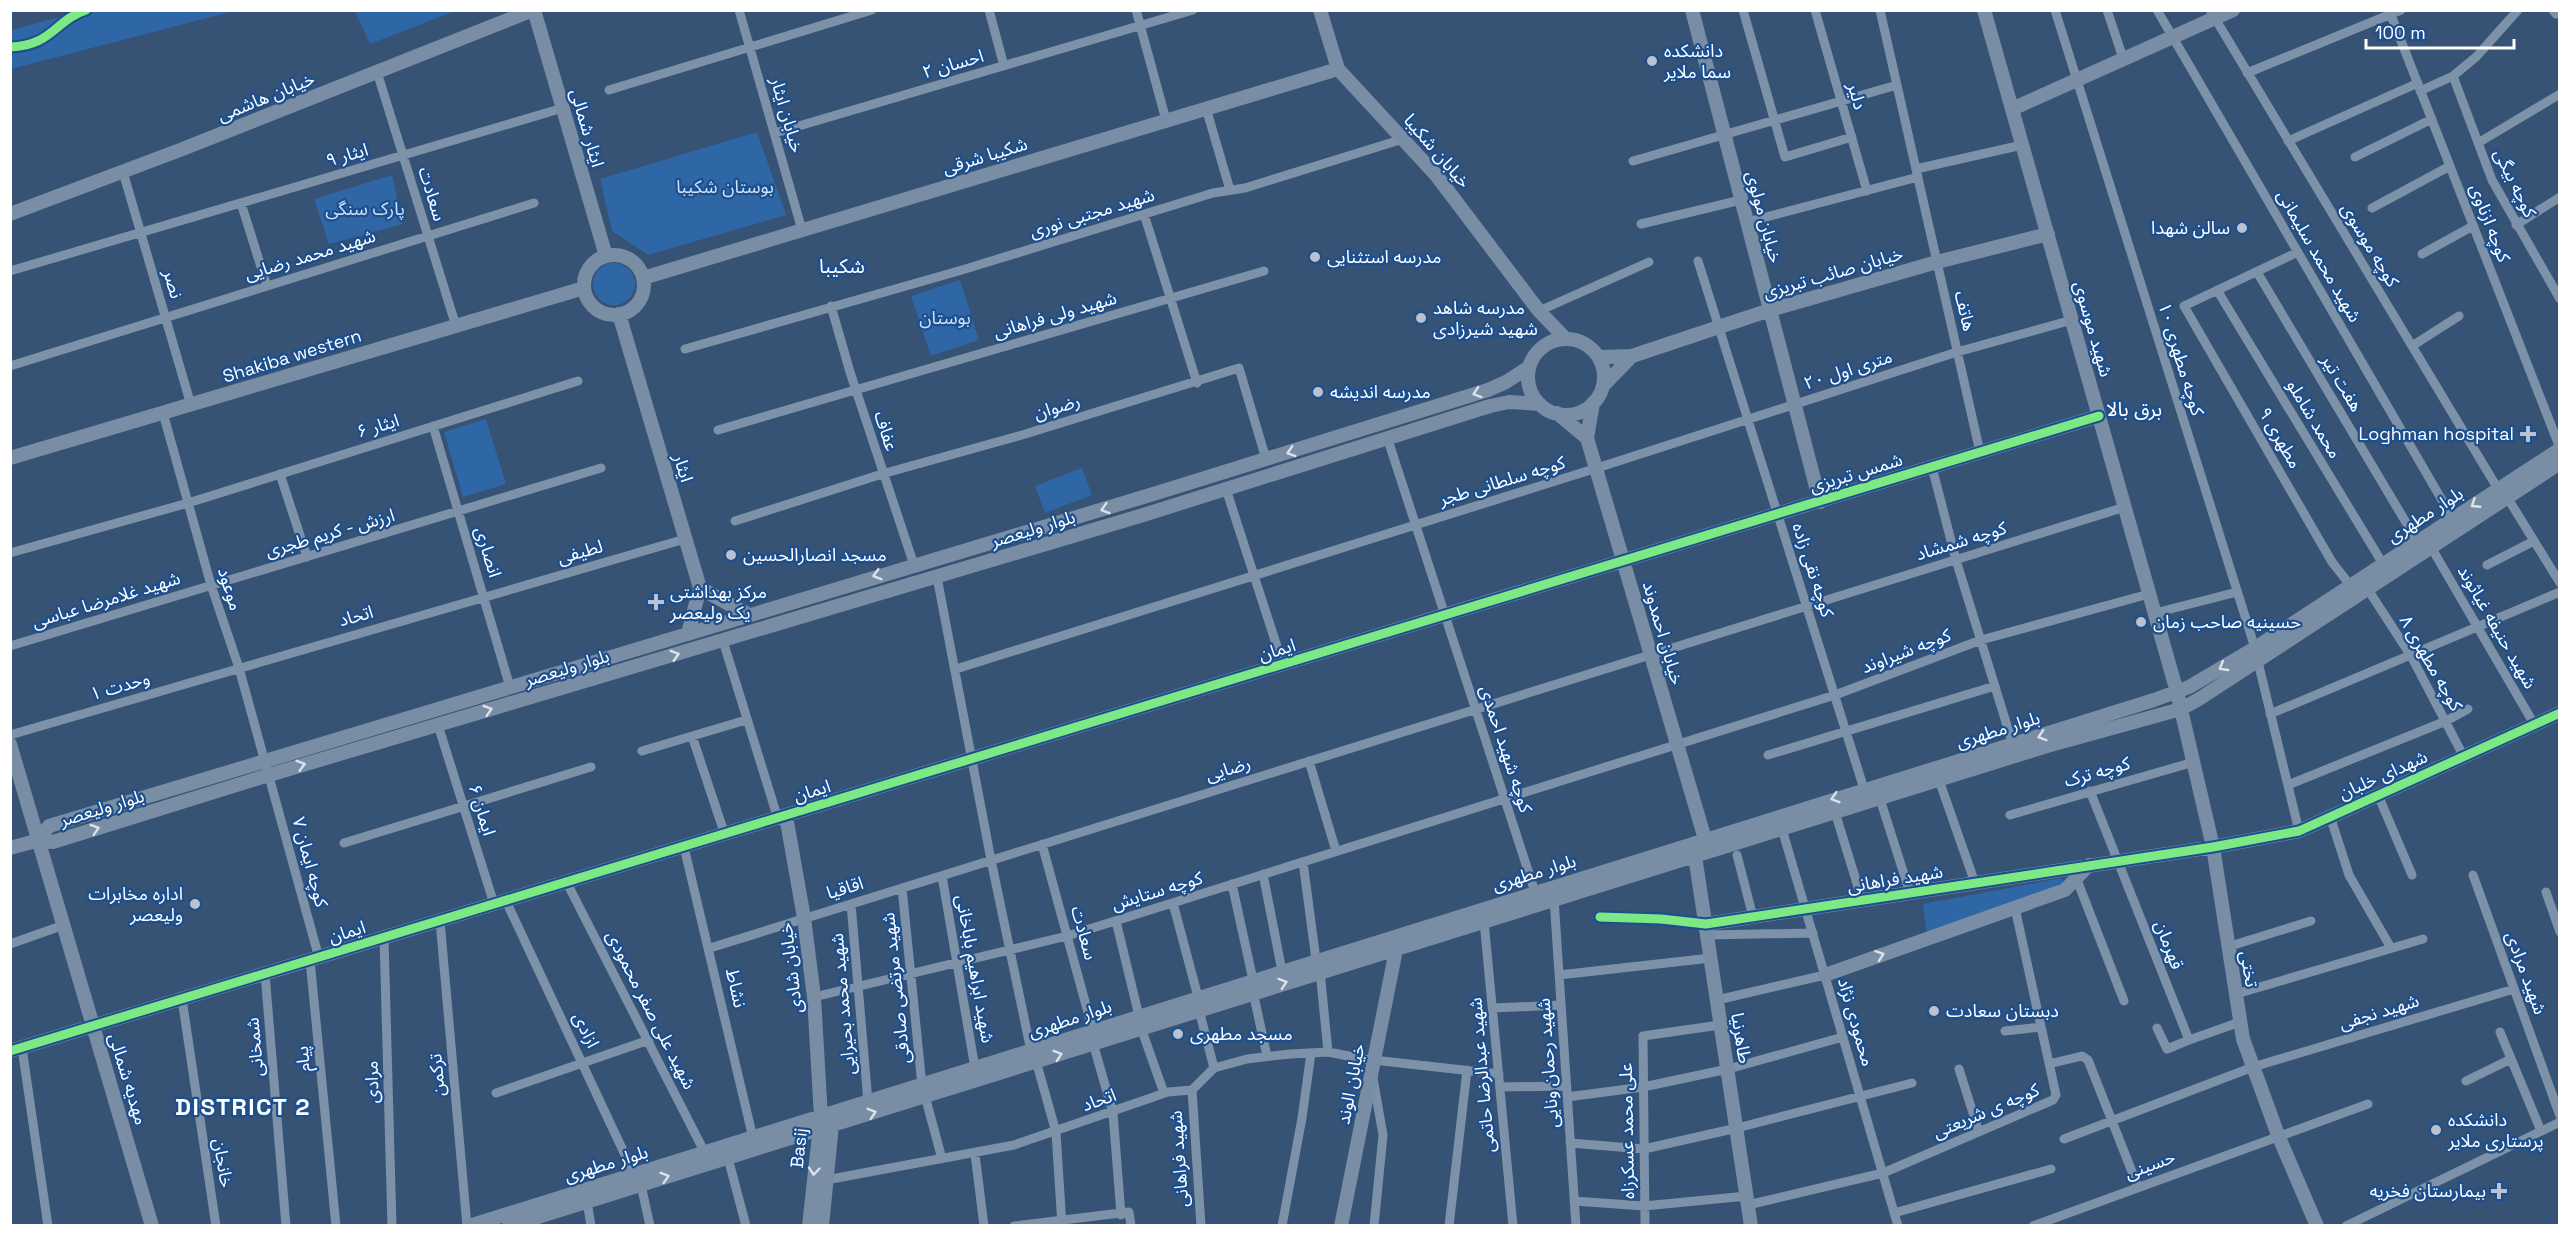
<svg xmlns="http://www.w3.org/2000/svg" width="2570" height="1236" font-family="'Space Grotesk','Noto Sans Arabic',sans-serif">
  <rect width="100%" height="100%" fill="#365274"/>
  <path fill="#2f66a5" d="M 86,10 L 234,10 L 234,11 L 11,69 L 11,30 Z
    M 355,11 L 455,11 L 370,44 Z
    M 757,132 L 786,215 L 648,255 L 612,231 L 600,179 Z
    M 392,175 L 403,224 L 329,244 L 314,199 Z
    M593 284a21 21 0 1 1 42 0a21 21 0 1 1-42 0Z
    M 960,280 L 979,340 L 931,356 L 911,296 Z
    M 486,419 L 506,484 L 463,497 L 444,432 Z
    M 1082,468 L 1092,495 L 1045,513 L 1035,486 Z
    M 2062,878 L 2064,886 L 1927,934 L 1923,904 Z"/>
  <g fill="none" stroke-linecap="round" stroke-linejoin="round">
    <path stroke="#7d92a8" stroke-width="9" d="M 739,10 L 802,230
      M 989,10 L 1004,66
      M 1136,10 L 1166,120
      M 1743,10 L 1785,157 L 1852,137
      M 1815,10 L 1867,191
      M 1880,10 L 1980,452
      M 2055,10 L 2255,648
      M 2107,10 L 2123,58
      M 2157,10 L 2453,519
      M 2210,10 L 2498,489
      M 2389,10 L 2560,448
      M 2553,10 L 2556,14
      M 377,72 L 456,326
      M 2247,73 L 2401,10
      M 2453,76 L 2492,180 L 2560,299
      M 609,90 L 872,10
      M 2420,91 L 2453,76 L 2476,57 L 2518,10
      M 1206,108 L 1230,190
      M 775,133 L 1193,10
      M 2288,141 L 2418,83
      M 2478,143 L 2560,94
      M 2355,157 L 2432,119
      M 1633,161 L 1897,85
      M 1916,169 L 2022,145
      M 123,172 L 191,405
      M 241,203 L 267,286
      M 2372,208 L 2450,166
      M 1144,214 L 1197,383
      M 1747,222 L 1918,177
      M 1641,224 L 1741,200
      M 2516,225 L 2560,197
      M 2298,252 L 2184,306 L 2332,562 L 2350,585
      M 2422,254 L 2473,226
      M 1698,261 L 1864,789
      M 10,271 L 563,108
      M 2257,272 L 2417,541
      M 2217,290 L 2383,564
      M 831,306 L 850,372 L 914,565
      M 1539,311 L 1649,262
      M 2412,346 L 2459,316
      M 685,349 L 962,270 L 1213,193 L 1245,188 L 1403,139
      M 10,366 L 534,203
      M 163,413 L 211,585 L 239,668 L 319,958
      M 433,426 L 510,687
      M 718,430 L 1264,271
      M 1388,440 L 1535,892
      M 1932,467 L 1956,560 L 2013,745
      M 280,474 L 307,557
      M 1226,489 L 1283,665
      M 2507,497 L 2560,583
      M 735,521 L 882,474 L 1022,435 L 1239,368 L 1266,459
      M 2431,547 L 2534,724
      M 10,553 L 188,503 L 578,381
      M 2487,565 L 2534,541
      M 937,577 L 991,860 L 1031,1051
      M 2367,588 L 2411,656 L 2464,757
      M 2155,613 L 2237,592
      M 723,641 L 778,819
      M 10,646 L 601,468
      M 2258,662 L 2299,831
      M 956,669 L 1597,468 L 1957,352 L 2072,320
      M 2270,714 L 2560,592
      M 438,725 L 494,904
      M 10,735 L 685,539
      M 692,736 L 725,835
      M 642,751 L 746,720
      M 1768,755 L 1995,686
      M 1309,761 L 1336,851
      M 1939,780 L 1975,883
      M 2288,785 L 2446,721 L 2468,709
      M 2090,791 L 2189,1040 L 2240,1022
      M 2378,795 L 2412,875
      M 1880,799 L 1910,893
      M 1835,812 L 1862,900
      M 2010,815 L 2194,762
      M 2330,816 L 2349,875 L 2391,948
      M 1782,829 L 1898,1226
      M 344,843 L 591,767
      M 1042,844 L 1093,1031
      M 684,847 L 753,1138
      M 1737,855 L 1753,917
      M 1303,862 L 1316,960
      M 1263,874 L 1282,971
      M 2473,875 L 2560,1116
      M 942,876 L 975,1068
      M 2077,880 L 2124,1001
      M 567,883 L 705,1153
      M 1232,884 L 1253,980
      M 902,888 L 922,1085
      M 2546,892 L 2560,932
      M 1554,899 L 1576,1226
      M 506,901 L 634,1174
      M 1173,903 L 1198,997
      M 851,904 L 868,1102
      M 1600,917 L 1661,919 L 1706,924
      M 440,921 L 467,1226
      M 1116,921 L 1139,1016
      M 1484,921 L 1513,1226
      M 1707,935 L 1813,933
      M 384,938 L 392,1226
      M 10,944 L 64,925
      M 2227,947 L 2311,921
      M 710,948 L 2125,507
      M 310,960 L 336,1226
      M 1320,971 L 1328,1052
      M 265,974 L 286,1226
      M 1559,975 L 1711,958
      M 1253,992 L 1267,1056
      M 2236,994 L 2423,939
      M 814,997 L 1067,936 L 1835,695 L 1981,640 L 2149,594
      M 182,999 L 216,1226
      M 1717,1000 L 1825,975
      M 1493,1008 L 1561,1005
      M 1199,1010 L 1214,1068
      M 1141,1028 L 1164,1093
      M 2157,1028 L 2167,1049 L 2189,1040
      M 2005,1031 L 2041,1027
      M 2500,1032 L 2541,1131
      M 1093,1043 L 1113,1113 L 1121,1215
      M 22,1048 L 48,1226
      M 1036,1061 L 1056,1132 L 1062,1226
      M 2049,1064 L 2082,1056 L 2088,1060 L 2138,1187
      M 1959,1069 L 1979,1132
      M 1373,1078 L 1383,1135 L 1374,1226
      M 2466,1081 L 2511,1059
      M 1500,1087 L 1566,1086
      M 1192,1090 L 1201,1226
      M 496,1093 L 649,1040
      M 925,1096 L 942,1159
      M 1567,1097 L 1643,1087 L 1728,1069 L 1843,1037
      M 2064,1139 L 2253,1067 L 2514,989
      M 1570,1143 L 1644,1149 L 1737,1128 L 1912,1083
      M 975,1154 L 984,1226
      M 728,1158 L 746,1226
      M 826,1180 L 1014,1145 L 1168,1092 L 1192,1090 L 1214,1068 L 1247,1059 L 1290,1054 L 1328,1052 L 1364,1059 L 1499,1074
      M 641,1185 L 650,1226
      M 587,1201 L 591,1226
      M 1574,1201 L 1644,1206 L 1747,1196
      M 1748,1205 L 1883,1173 L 2053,1100 L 2056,1095 L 2015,908
      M 1894,1213 L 2051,1169
      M 1014,1226 L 1129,1212 L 1131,1226
      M 1282,1226 L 1302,1118 L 1311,1053
      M 1449,1226 L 1467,1070
      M 1645,1226 L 1643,1036 L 1720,1025
      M 2033,1226 L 2368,1104
      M 2346,1226 L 2560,1122"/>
    <path stroke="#798da4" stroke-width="14" d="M 534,10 L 606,256
      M 1320,10 L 1338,69 L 1436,175 L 1539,311 L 1566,339
      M 1692,10 L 1820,502
      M 1984,10 L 2177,692 L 2213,847 L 2243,1039 L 2278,1135 L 2317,1226
      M 2012,109 L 2233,10
      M 10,214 L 180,150 L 533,10
      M584 285a30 30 0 1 1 60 0a30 30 0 1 1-60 0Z
      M 643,278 L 1338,69
      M 619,314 L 700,588 L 688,633
      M1528 377a38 38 0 1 1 76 0a38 38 0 1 1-76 0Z
      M 1599,357 L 1632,356 L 1770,310 L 1937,262 L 2048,234
      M 1603,386 L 1632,356
      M 1593,403 L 1587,438 L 1705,839 L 1695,856 L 1751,1226
      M 1557,413 L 1587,438
      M 10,458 L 584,288
      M 700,588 L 747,614
      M 10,744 L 152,1226
      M 786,816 L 804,918 L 814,997 L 821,1117 L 809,1226
      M 39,840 L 49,826 L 1150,495 L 1488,390 L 1506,382 L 1529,367
      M 10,848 L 39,840 L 53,842 L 269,775 L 1140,516 L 1490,406 L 1509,402 L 1540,404
      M 1706,924 L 2213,847 L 2299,831 L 2560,713
      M 1825,975 L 2065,890 L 2089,865
      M 10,1051 L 2099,416
      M 469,1226 L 2154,700 L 2189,687 L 2255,648 L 2560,449
      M 509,1226 L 2047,746 L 2181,709 L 2199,699 L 2560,463
      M 822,1226 L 832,1125 L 827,1122
      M 1341,1226 L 1396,950"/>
    <g stroke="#1b4f8f" stroke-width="13">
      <path id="cycleway" d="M 10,47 C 52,46 55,20 86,10
        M 1600,917 L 1661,919 L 1706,924 L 2213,847 L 2299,831 L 2560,713
        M 10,1051 L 2099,416"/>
    </g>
    <use href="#cycleway" stroke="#7ce984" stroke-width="9"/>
  </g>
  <defs><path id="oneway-chevron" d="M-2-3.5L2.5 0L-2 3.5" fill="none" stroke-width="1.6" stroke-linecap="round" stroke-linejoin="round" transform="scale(1.5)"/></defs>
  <g stroke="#dee2e8">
    <use href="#oneway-chevron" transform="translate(1477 393) rotate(162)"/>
    <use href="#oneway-chevron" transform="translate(1291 452) rotate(163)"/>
    <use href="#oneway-chevron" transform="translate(2475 504) rotate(147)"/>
    <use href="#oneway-chevron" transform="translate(1105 509) rotate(163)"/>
    <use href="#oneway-chevron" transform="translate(877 575) rotate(164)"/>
    <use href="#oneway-chevron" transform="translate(675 655) rotate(-16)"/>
    <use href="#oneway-chevron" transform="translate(2223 667) rotate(149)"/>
    <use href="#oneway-chevron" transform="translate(488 710) rotate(-17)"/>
    <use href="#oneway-chevron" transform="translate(2042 736) rotate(162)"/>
    <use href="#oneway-chevron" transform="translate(301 765) rotate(-16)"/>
    <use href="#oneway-chevron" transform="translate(1835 798) rotate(163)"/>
    <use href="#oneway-chevron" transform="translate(95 829) rotate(-17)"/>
    <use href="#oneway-chevron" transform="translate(1880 955) rotate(-19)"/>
    <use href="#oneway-chevron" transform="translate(1283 983) rotate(-18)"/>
    <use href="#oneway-chevron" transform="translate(1058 1055) rotate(-18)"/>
    <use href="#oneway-chevron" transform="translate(872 1113) rotate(-17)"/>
    <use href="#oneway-chevron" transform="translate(814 1171) rotate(95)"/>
    <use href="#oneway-chevron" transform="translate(665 1177) rotate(-17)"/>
  </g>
  <g fill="#b9c2ce" stroke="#1b4f8f" stroke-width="2">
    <circle cx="1652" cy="61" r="6"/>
    <circle cx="2242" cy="228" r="6"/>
    <circle cx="1315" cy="257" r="6"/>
    <circle cx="1421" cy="318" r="6"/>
    <circle cx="1318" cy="392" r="6"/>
    <path d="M2525 425h6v6h6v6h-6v6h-6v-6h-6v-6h6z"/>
    <circle cx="731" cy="555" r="6"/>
    <path d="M653 593h6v6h6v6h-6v6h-6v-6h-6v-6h6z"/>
    <circle cx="2141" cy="622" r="6"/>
    <circle cx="195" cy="904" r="6"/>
    <circle cx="1934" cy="1011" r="6"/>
    <circle cx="1178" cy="1034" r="6"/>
    <circle cx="2436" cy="1130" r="6"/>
    <path d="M2496 1182h6v6h6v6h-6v6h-6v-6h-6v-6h6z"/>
  </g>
  <g text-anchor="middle" stroke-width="4.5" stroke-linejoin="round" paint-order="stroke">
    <g font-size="18" fill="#fff" stroke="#1b4f8f" text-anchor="start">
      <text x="1664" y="57">دانشکده<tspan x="1664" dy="21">سما ملایر</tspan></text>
      <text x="2230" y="234" text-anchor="end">سالن شهدا</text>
      <text x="1327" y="263">مدرسه استثنایی</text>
      <text x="1433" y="314">مدرسه شاهد<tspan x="1433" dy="21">شهید شیرزادی</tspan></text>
      <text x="1330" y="398">مدرسه اندیشه</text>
      <text x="2514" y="440" text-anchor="end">Loghman hospital</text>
      <text x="743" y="561">مسجد انصارالحسین</text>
      <text x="670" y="598">مرکز بهداشتی<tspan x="670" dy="21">یک ولیعصر</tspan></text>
      <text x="2153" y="628">حسینیه صاحب زمان</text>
      <text x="183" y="900" text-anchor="end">اداره مخابرات<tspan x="183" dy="21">ولیعصر</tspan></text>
      <text x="1946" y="1017">دبستان سعادت</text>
      <text x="1190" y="1040">مسجد مطهری</text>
      <text x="2448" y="1126">دانشکده<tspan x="2448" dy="21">پرستاری ملایر</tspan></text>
      <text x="2486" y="1197" text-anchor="end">بیمارستان فخریه</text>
    </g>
    <g font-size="18" fill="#fff" stroke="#1b4f8f">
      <text transform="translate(953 64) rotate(-16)" y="6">احسان ۲</text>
      <text transform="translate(1857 96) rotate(74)" y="6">دلیر</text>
      <text transform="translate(266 97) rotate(-22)" y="6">خیابان هاشمی</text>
      <text transform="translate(787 115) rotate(74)" y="6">خیابان ایثار</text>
      <text transform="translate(587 128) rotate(74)" y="6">ایثار شمالی</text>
      <text transform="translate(1437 151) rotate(49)" y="6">خیابان شکیبا</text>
      <text transform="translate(347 155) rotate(-16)" y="6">ایثار ۹</text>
      <text transform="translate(985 156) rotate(-17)" y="6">شکیبا شرقی</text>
      <text transform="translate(2515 183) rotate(64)" y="6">کوچه بیگی</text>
      <text transform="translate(432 194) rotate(73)" y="6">سعادت</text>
      <text transform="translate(1092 213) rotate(-17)" y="6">شهید مجتبی نوری</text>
      <text transform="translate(1764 217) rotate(75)" y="6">خیابان مولوی</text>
      <text transform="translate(2490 223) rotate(69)" y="6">کوچه ازناوی</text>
      <text transform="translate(2370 245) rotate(59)" y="6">کوچه موسوی</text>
      <text transform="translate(310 255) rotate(-17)" y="6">شهید محمد رضایی</text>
      <text transform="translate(2319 256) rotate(60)" y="6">شهید محمد سلیمانی</text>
      <text transform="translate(1833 273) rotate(-16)" y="6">خیابان صائب تبریزی</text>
      <text transform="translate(173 284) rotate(74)" y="6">نصر</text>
      <text transform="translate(1965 311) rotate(77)" y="6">هاتف</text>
      <text transform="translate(1055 315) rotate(-16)" y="6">شهید ولی فراهانی</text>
      <text transform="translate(2093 329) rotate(74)" y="6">شهید موسوی</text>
      <text transform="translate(292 356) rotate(-17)" y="6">Shakiba western</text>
      <text transform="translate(2181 359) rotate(73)" y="6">کوچه مطهری ۱۰</text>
      <text transform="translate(1848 370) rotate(-18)" y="6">۲۰ متری اول</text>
      <text transform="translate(2342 383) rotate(59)" y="6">هفت تیر</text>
      <text transform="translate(1057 407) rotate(-17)" y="6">رضوان</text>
      <text transform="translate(2314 419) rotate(59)" y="6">محمد شاملو</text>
      <text transform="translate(378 426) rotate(-17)" y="6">ایثار ۶</text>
      <text transform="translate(886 431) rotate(72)" y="6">عفاف</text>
      <text transform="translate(2280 438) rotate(60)" y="6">مطهری ۹</text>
      <text transform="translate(683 468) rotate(73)" y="6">ایثار</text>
      <text transform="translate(1856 473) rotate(-17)" y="6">شمس تبریزی</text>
      <text transform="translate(1502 481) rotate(-17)" y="6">کوچه سلطانی طجر</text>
      <text transform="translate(2425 515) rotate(-33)" y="6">بلوار مطهری</text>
      <text transform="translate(1033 529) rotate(-17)" y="6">بلوار ولیعصر</text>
      <text transform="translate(330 533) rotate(-16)" y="6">ارزش - کریم طجری</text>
      <text transform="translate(1961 541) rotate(-17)" y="6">کوچه شمشاد</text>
      <text transform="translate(488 552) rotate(73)" y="6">انصاری</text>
      <text transform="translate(580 552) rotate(-16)" y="6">لطیفی</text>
      <text transform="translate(1813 570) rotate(72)" y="6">کوچه نقی زاده</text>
      <text transform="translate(230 589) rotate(73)" y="6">موعود</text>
      <text transform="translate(106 600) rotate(-17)" y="6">شهید غلامرضا عباسی</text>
      <text transform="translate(356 616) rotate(-16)" y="6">اتحاد</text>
      <text transform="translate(2497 627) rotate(60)" y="6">شهید حنیفه غیاثوند</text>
      <text transform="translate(1663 633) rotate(74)" y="6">خیابان احمدوند</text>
      <text transform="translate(1277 650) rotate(-17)" y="6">ایمان</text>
      <text transform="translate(1906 651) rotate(-21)" y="6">کوچه شیراوند</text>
      <text transform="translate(2431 663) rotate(60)" y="6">کوچه مطهری ۸</text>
      <text transform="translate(567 668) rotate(-17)" y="6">بلوار ولیعصر</text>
      <text transform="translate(120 686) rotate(-16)" y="6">وحدت ۱</text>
      <text transform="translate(1998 730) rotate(-17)" y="6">بلوار مطهری</text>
      <text transform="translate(1506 749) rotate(72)" y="6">کوچه شهید احمدی</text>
      <text transform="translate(1228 769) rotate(-17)" y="6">رضایی</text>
      <text transform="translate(2097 772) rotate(-16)" y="6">کوچه ترک</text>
      <text transform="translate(2383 775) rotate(-24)" y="6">شهدای خلبان</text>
      <text transform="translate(812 791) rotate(-17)" y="6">ایمان</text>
      <text transform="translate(102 808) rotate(-17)" y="6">بلوار ولیعصر</text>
      <text transform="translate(482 810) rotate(73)" y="6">ایمان ۶</text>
      <text transform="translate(310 862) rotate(75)" y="6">کوچه ایمان ۷</text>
      <text transform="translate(1534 873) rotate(-17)" y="6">بلوار مطهری</text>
      <text transform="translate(1895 879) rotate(-9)" y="6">شهید فراهانی</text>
      <text transform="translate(845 888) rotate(-17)" y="6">اقاقیا</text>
      <text transform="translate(1157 891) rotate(-17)" y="6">کوچه ستایش</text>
      <text transform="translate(347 932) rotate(-17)" y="6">ایمان</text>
      <text transform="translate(1084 933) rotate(75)" y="6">سعادت</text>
      <text transform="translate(2169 945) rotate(69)" y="6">قهرمان</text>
      <text transform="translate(791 968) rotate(-97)" y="6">خیابان شادی</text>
      <text transform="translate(975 969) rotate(80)" y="6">شهید ابراهیم باباخانی</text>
      <text transform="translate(2249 969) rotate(80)" y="6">تختی</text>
      <text transform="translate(2526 973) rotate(70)" y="6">شهید مرادی</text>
      <text transform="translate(736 988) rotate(77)" y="6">نشاط</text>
      <text transform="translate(896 988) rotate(-96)" y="6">شهید مرتضی صادقی</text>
      <text transform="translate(843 1004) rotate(-95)" y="6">شهید محمد بحیرایی</text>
      <text transform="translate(651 1010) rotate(63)" y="6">شهید علی صفر محمودی</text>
      <text transform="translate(2379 1012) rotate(-17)" y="6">شهید نجفی</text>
      <text transform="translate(1070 1019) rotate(-18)" y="6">بلوار مطهری</text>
      <text transform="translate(1856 1022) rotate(74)" y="6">محمودی نژاد</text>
      <text transform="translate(586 1030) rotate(64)" y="6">ازادی</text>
      <text transform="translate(1741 1038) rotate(81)" y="6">طاهرنیا</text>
      <text transform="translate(255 1047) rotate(-95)" y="6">شمخانی</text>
      <text transform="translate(303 1059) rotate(-96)" y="6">پیام</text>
      <text transform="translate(1548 1063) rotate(-94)" y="6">شهید رحمان ونایی</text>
      <text transform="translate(437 1075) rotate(-95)" y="6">ترکمن</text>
      <text transform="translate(1482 1075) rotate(-95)" y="6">شهید عبدالرضا حاتمی</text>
      <text transform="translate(128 1079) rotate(73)" y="6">مهدیه شمالی</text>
      <text transform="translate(372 1082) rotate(-91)" y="6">مرادی</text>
      <text transform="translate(1351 1084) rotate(-79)" y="6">خیابان الوند</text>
      <text transform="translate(1099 1100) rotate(-20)" y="6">اتحاد</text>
      <text transform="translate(1986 1111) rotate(-23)" y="6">کوچه ی شریعتی</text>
      <text transform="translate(1627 1131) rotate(-91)" y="6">علی محمد عسکرزاه</text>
      <text transform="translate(799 1148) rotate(-84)" y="6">Basij</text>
      <text transform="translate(1179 1159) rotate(-94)" y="6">شهید فراهانی</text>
      <text transform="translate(223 1163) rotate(81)" y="6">خانجان</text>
      <text transform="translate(606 1164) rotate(-17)" y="6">بلوار مطهری</text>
      <text transform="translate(2150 1165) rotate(-20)" y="6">حسینی</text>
    </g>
    <g font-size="18" fill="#cfe3fa" stroke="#1b4f8f">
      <text x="725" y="193">بوستان شکیبا</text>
      <text x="365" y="215">پارک سنگی</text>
      <text x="945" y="324">بوستان</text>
    </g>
    <g font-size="20" fill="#fff" stroke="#1b4f8f">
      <text x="842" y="273">شکیبا</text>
      <text x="2134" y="416">برق بالا</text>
    </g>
    <g font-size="24" font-weight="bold" letter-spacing="1.5" fill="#fff" stroke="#1b4f8f">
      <text x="243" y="1115">DISTRICT 2</text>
    </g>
  </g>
  <rect width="2570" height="1236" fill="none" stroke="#ffffff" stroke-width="24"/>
  <path d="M2366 39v9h148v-9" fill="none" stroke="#ffffff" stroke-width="3"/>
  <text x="2375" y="39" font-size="18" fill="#ffffff" stroke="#1b4f8f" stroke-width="4.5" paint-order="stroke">100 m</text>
</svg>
